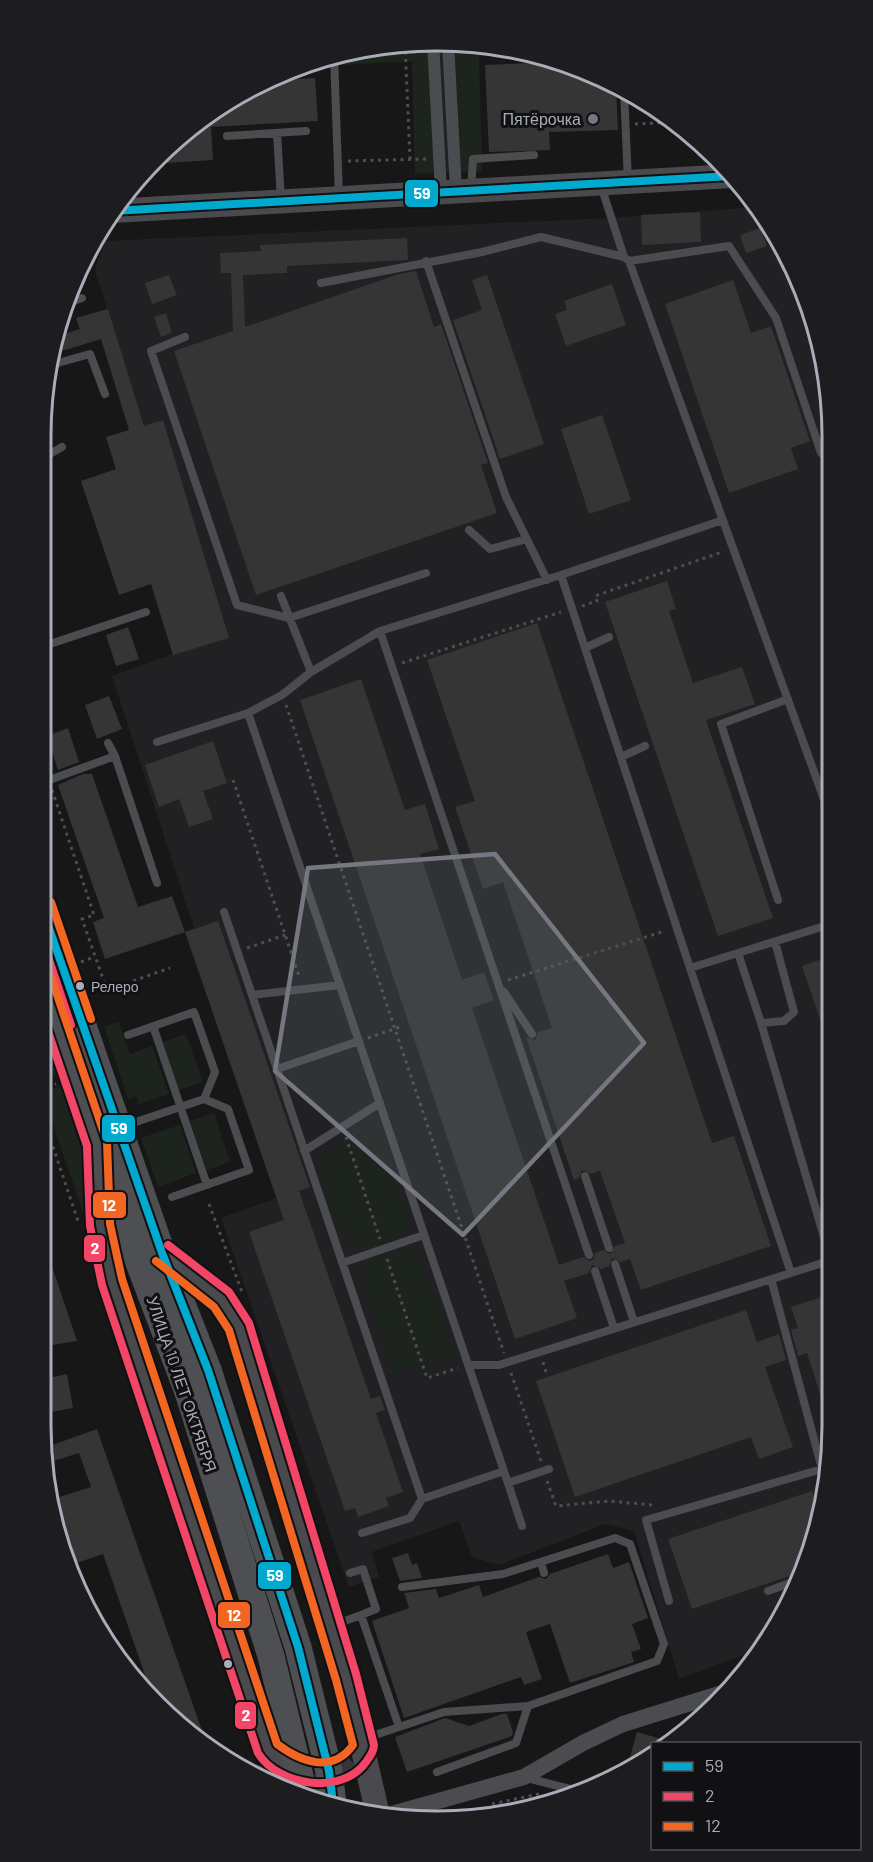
<svg xmlns="http://www.w3.org/2000/svg" width="873" height="1862" font-family="Barlow,sans-serif">
  <rect width="100%" height="100%" fill="#171717"/>
  <path fill="#212123" d="M 757,207 L 785,255 L 829,384 L 832,1426 L 825,1503 L 802,1577 L 757,1650 L 679,1679 L 634,1531 L 605,1524 L 499,1565 L 472,1557 L 459,1521 L 372,1552 L 379,1577 L 349,1587 L 221,1218 L 277,1198 L 185,932 L 194,928 L 112,676 L 173,654 L 106,437 L 144,426 L 95,270 L 105,241 L 611,218 Z"/>
  <path fill="#1d241e" d="M 436,41 L 490,46 L 491,54 L 479,56 L 482,171 L 415,174 L 412,61 L 342,65 L 341,54 L 359,48 Z
    M 119,1022 L 130,1054 L 152,1046 L 169,1094 L 139,1104 L 136,1096 L 128,1099 L 104,1027 Z
    M 41,1026 L 58,1073 L 43,1079 L 41,1079 Z
    M 186,1034 L 203,1082 L 179,1090 L 163,1042 Z
    M 62,1086 L 83,1152 L 88,1181 L 88,1227 L 42,1092 Z
    M 214,1113 L 230,1162 L 207,1170 L 190,1121 Z
    M 180,1125 L 196,1173 L 158,1187 L 141,1138 Z
    M 374,1125 L 407,1218 L 403,1234 L 360,1249 L 340,1232 L 315,1162 Z
    M 404,1249 L 420,1256 L 455,1354 L 396,1374 L 361,1275 L 368,1262 Z"/>
  <path fill="#353536" d="M 559,62 L 588,71 L 616,87 L 618,130 L 549,132 L 550,150 L 489,152 L 485,65 Z
    M 315,78 L 318,121 L 211,127 L 213,160 L 166,163 L 165,150 L 216,107 L 265,81 Z
    M 700,212 L 701,242 L 642,245 L 641,215 Z
    M 760,228 L 767,246 L 746,253 L 740,235 Z
    M 407,238 L 408,260 L 287,266 L 287,273 L 243,275 L 245,327 L 399,274 L 416,271 L 434,327 L 441,324 L 488,463 L 481,465 L 497,513 L 256,595 L 174,351 L 233,331 L 231,273 L 221,273 L 220,253 L 261,251 L 260,245 Z
    M 169,275 L 177,295 L 152,304 L 145,283 Z
    M 487,275 L 544,444 L 500,459 L 453,320 L 482,310 L 472,280 Z
    M 733,280 L 751,333 L 771,326 L 810,441 L 791,448 L 798,469 L 729,493 L 665,304 Z
    M 612,284 L 626,325 L 566,346 L 555,314 L 567,310 L 564,301 Z
    M 108,309 L 144,426 L 163,420 L 229,638 L 173,655 L 151,584 L 119,595 L 81,481 L 116,469 L 106,437 L 129,430 L 101,339 L 49,355 L 55,337 L 80,329 L 76,318 Z
    M 166,313 L 172,333 L 161,337 L 154,317 Z
    M 602,415 L 631,500 L 589,514 L 561,429 Z
    M 667,581 L 676,609 L 669,611 L 693,683 L 742,667 L 755,704 L 706,720 L 773,918 L 718,936 L 605,602 Z
    M 537,623 L 712,1143 L 734,1136 L 771,1246 L 641,1290 L 630,1259 L 621,1262 L 612,1258 L 609,1266 L 601,1269 L 592,1265 L 589,1273 L 564,1281 L 577,1318 L 515,1339 L 300,700 L 361,679 L 405,810 L 425,804 L 439,849 L 420,854 L 462,980 L 484,972 L 494,1000 L 472,1008 L 559,1265 L 583,1257 L 590,1261 L 594,1259 L 595,1253 L 603,1250 L 610,1254 L 615,1246 L 625,1243 L 600,1171 L 591,1174 L 582,1170 L 579,1178 L 574,1180 L 526,1037 L 535,1040 L 538,1032 L 552,1028 L 503,882 L 483,889 L 455,807 L 475,801 L 427,660 Z
    M 128,627 L 139,659 L 116,666 L 106,635 Z
    M 109,696 L 122,729 L 97,739 L 85,705 Z
    M 68,728 L 79,762 L 58,770 L 47,736 Z
    M 213,741 L 227,783 L 203,791 L 213,819 L 189,827 L 179,799 L 159,807 L 145,765 Z
    M 83,774 L 92,774 L 138,907 L 172,896 L 185,932 L 218,921 L 310,1187 L 299,1191 L 371,1399 L 380,1396 L 385,1410 L 376,1413 L 403,1492 L 386,1498 L 389,1506 L 358,1517 L 355,1508 L 345,1511 L 249,1232 L 284,1220 L 185,932 L 105,959 L 93,922 L 104,918 L 58,785 Z
    M 831,956 L 831,1045 L 829,1045 L 802,966 Z
    M 40,1240 L 43,1240 L 77,1341 L 40,1347 Z
    M 822,1297 L 832,1329 L 832,1425 L 830,1425 L 807,1353 L 798,1356 L 791,1330 L 798,1328 L 791,1307 Z
    M 746,1310 L 757,1342 L 779,1334 L 786,1360 L 765,1367 L 793,1447 L 759,1459 L 751,1437 L 575,1497 L 536,1381 Z
    M 67,1374 L 73,1408 L 40,1414 L 40,1380 Z
    M 97,1429 L 125,1510 L 206,1742 L 153,1698 L 103,1554 L 68,1566 L 62,1553 L 53,1499 L 91,1487 L 79,1453 L 47,1463 L 44,1448 Z
    M 812,1491 L 821,1517 L 804,1571 L 692,1609 L 668,1539 Z
    M 408,1553 L 412,1565 L 417,1563 L 422,1578 L 400,1581 L 392,1558 Z
    M 608,1554 L 613,1568 L 629,1562 L 648,1618 L 632,1624 L 641,1649 L 631,1652 L 634,1662 L 570,1683 L 550,1624 L 526,1632 L 542,1679 L 524,1685 L 521,1677 L 404,1718 L 372,1621 L 409,1608 L 404,1593 L 436,1589 L 439,1598 L 479,1585 L 483,1597 L 539,1577 L 546,1579 L 550,1574 Z
    M 502,1714 L 507,1714 L 513,1732 L 512,1736 L 407,1772 L 395,1737 L 445,1718 L 469,1726 Z
    M 637,1732 L 668,1741 L 652,1743 L 652,1754 L 626,1772 Z"/>
  <g fill="none" stroke-linecap="round" stroke-linejoin="round">
    <path stroke="#343537" stroke-width="16" stroke-dasharray="16 8" stroke-linecap="butt" d="M 292,1768 C 318,1783 351,1771 364,1747"/>
    <path stroke="#4d4e52" stroke-width="3" stroke-dasharray="3 4.5" stroke-linecap="butt" d="M 405,44 L 410,159
      M 463,51 L 476,51 L 487,46
      M 345,53 L 420,52
      M 635,124 L 677,122
      M 348,161 L 426,159
      M 582,606 L 597,601 L 595,596 L 722,552
      M 402,663 L 561,612
      M 286,705 L 504,1353
      M 41,756 L 45,770
      M 233,780 L 300,979
      M 52,790 L 94,915 L 82,919 L 107,990 L 170,968
      M 247,948 L 285,935
      M 81,962 L 94,957
      M 508,980 L 665,931
      M 368,1038 L 403,1026
      M 41,1090 L 56,1084
      M 41,1111 L 79,1224
      M 346,1137 L 380,1239
      M 209,1204 L 242,1292
      M 387,1259 L 427,1378 L 458,1368
      M 543,1362 L 546,1372
      M 511,1373 L 541,1461
      M 547,1481 L 556,1506 L 609,1501 L 652,1505
      M 492,1804 L 539,1794"/>
    <path stroke="#4b4c50" stroke-width="8" d="M 334,56 L 339,196
      M 624,91 L 628,181
      M 277,133 L 281,200
      M 227,136 L 306,131
      M 601,186 L 624,257 L 629,261 L 830,816
      M 471,190 L 473,159 L 534,155
      M 426,261 L 506,497 L 547,580
      M 629,261 L 729,246 L 776,318 L 821,453
      M 321,283 L 482,252 L 541,237 L 624,257
      M 65,304 L 82,298
      M 185,337 L 151,351 L 237,605 L 289,618 L 426,573
      M 47,366 L 90,354 L 105,394
      M 41,459 L 62,447
      M 469,530 L 490,549 L 527,539
      M 561,575 L 690,968
      M 281,596 L 311,672
      M 380,631 L 589,1255
      M 41,647 L 146,612
      M 585,648 L 609,637
      M 248,713 L 508,1483 L 549,1469
      M 157,742 L 248,713 L 282,695 L 311,672 L 380,631 L 561,575 L 723,520
      M 108,743 L 115,756
      M 621,757 L 645,746
      M 41,783 L 115,756 L 157,883
      M 778,900 L 721,724 L 788,699
      M 224,912 L 422,1499 L 504,1471
      M 738,953 L 761,1023 L 784,1021 L 794,1012 L 775,942
      M 504,992 L 532,1034
      M 252,995 L 340,985
      M 761,1023 L 832,1264
      M 153,1026 L 207,1185
      M 128,1035 L 194,1012 L 215,1072 L 204,1099
      M 277,1069 L 359,1041
      M 121,1127 L 204,1099 L 228,1109 L 249,1170 L 172,1197
      M 304,1151 L 380,1103
      M 585,1176 L 609,1248
      M 342,1263 L 424,1235
      M 615,1264 L 634,1322
      M 595,1271 L 614,1328
      M 791,1273 L 690,968 L 831,924
      M 771,1279 L 822,1469
      M 468,1365 L 499,1365 L 832,1260
      M 508,1483 L 522,1526
      M 362,1533 L 410,1518 L 422,1499
      M 541,1562 L 544,1573
      M 350,1573 L 363,1569 L 376,1609 L 361,1615
      M 402,1587 L 503,1574 L 615,1538 L 630,1544 L 664,1644 L 657,1661 L 528,1706
      M 768,1591 L 801,1579
      M 669,1601 L 646,1520 L 822,1469 L 827,1484
      M 331,1626 L 361,1615 L 399,1727
      M 363,1739 L 444,1712 L 528,1706 L 516,1743 L 437,1772
      M 527,1778 L 582,1792"/>
    <path stroke="#4b4c50" stroke-width="12" d="M 433,41 L 441,192
      M 448,42 L 456,191"/>
    <path stroke="#4b4c50" stroke-width="16" d="M 388,1815 L 524,1777 L 583,1743 L 623,1724 L 729,1691"/>
    <path stroke="#4a4a4e" stroke-width="24" d="M 112,211 L 732,176
      M 97,1155 L 100,1225 L 112,1282 L 278,1783
      M 162,1253 L 222,1300 L 239,1326 L 346,1677 L 378,1815"/>
    <path stroke="#4d4f52" stroke-width="27" d="M 41,905 L 162,1253 L 208,1370
      M 41,980 L 128,1234 L 188,1392"/>
    <path stroke="#4d4f52" stroke-width="27" d="M 208,1370 L 298,1647 L 329,1771 L 333,1804
      M 188,1392 L 271,1656 L 304,1793"/>
    <g stroke="#111113" stroke-width="12">
      <path id="bus-1" d="M 112,211 L 731,176
        M 41,905 L 162,1253 L 208,1370 L 298,1647 L 329,1771 L 333,1804"/>
    </g>
    <g stroke="#111113" stroke-width="12">
      <path id="bus-2" d="M 41,936 L 71,1025
        M 41,1011 L 87,1146 L 90,1226 L 102,1285 L 258,1753 C 278,1786 342,1796 366,1762 C 370,1756 374,1752 374,1745 L 356,1674 L 249,1323 L 229,1292 L 168,1245"/>
    </g>
    <g stroke="#111113" stroke-width="12">
      <path id="bus-3" d="M 51,902 L 91,1019
        M 51,977 L 107,1142 L 110,1224 L 122,1279 L 277,1744 C 301,1762 332,1774 353,1745 L 336,1680 L 229,1330 L 214,1307 L 156,1261"/>
    </g>
    <use href="#bus-1" stroke="#00a9ce" stroke-width="8"/>
    <use href="#bus-2" stroke="#f34667" stroke-width="8"/>
    <use href="#bus-3" stroke="#f26522" stroke-width="8"/>
  </g>
  <path fill="#757880" fill-opacity="0.2" stroke="#757880" stroke-width="4.5" stroke-linejoin="round" d="M 495,854 L 644,1043 L 463,1235 L 275,1071 L 308,868 Z"/>
  <circle fill="#757880" stroke="#111113" stroke-width="2" cx="593" cy="119" r="6"/>
  <g fill="#a8adb8" stroke="#111113" stroke-width="2">
    <circle cx="80" cy="986" r="5"/>
    <circle cx="228" cy="1664" r="5"/>
  </g>
  <g text-anchor="middle" stroke-width="6" stroke-linejoin="round" paint-order="stroke">
    <g font-size="14" fill="#a8adb8" stroke="#111113" text-anchor="start">
      <text x="91" y="992">Релеро</text>
    </g>
    <g font-size="16" fill="#a8adb8" stroke="#111113" text-anchor="end">
      <text x="581" y="125">Пятёрочка</text>
    </g>
    <g font-size="16" fill="#a8adb8" stroke="#111113">
      <text transform="translate(182 1384) rotate(71)" y="6">УЛИЦА 10 ЛЕТ ОКТЯБРЯ</text>
    </g>
  </g>
  <path d="M0 0H873V1862H0ZM436 51H437A385 385 0 0 1 822 436V1426A385 385 0 0 1 437 1811H436A385 385 0 0 1 51 1426V436A385 385 0 0 1 436 51Z" fill="#1d1d20" fill-rule="evenodd"/>
  <path fill="none" stroke="#a8adb8" stroke-width="3" d="M436 51H437A385 385 0 0 1 822 436V1426A385 385 0 0 1 437 1811H436A385 385 0 0 1 51 1426V436A385 385 0 0 1 436 51Z"/>
  <g stroke="#111113" stroke-width="2">
    <rect x="404" y="179" width="35" height="29" rx="6" fill="#00a9ce"/>
    <rect x="101" y="1114" width="35" height="29" rx="6" fill="#00a9ce"/>
    <rect x="92" y="1191" width="35" height="28" rx="6" fill="#f26522"/>
    <rect x="83" y="1234" width="23" height="29" rx="6" fill="#f34667"/>
    <rect x="257" y="1561" width="35" height="29" rx="6" fill="#00a9ce"/>
    <rect x="217" y="1601" width="34" height="28" rx="6" fill="#f26522"/>
    <rect x="234" y="1701" width="23" height="29" rx="6" fill="#f34667"/>
  </g>
  <g font-size="16" text-anchor="middle" font-weight="bold" fill="#fff">
    <text x="422" y="199">59</text>
    <text x="119" y="1134">59</text>
    <text x="109" y="1211">12</text>
    <text x="95" y="1254">2</text>
    <text x="275" y="1581">59</text>
    <text x="234" y="1621">12</text>
    <text x="246" y="1721">2</text>
  </g>
  <rect x="651" y="1742" width="210" height="108" fill="#111113" stroke="#4d4f55" stroke-width="1.5"/>
  <rect x="663" y="1762" width="30" height="9" fill="#00a9ce" stroke="#4d4f55" stroke-width="1.5"/>
  <text x="705" y="1772" font-size="18" fill="#a8adb8">59</text>
  <rect x="663" y="1792" width="30" height="9" fill="#f34667" stroke="#4d4f55" stroke-width="1.5"/>
  <text x="705" y="1802" font-size="18" fill="#a8adb8">2</text>
  <rect x="663" y="1822" width="30" height="9" fill="#f26522" stroke="#4d4f55" stroke-width="1.5"/>
  <text x="705" y="1832" font-size="18" fill="#a8adb8">12</text>
</svg>
